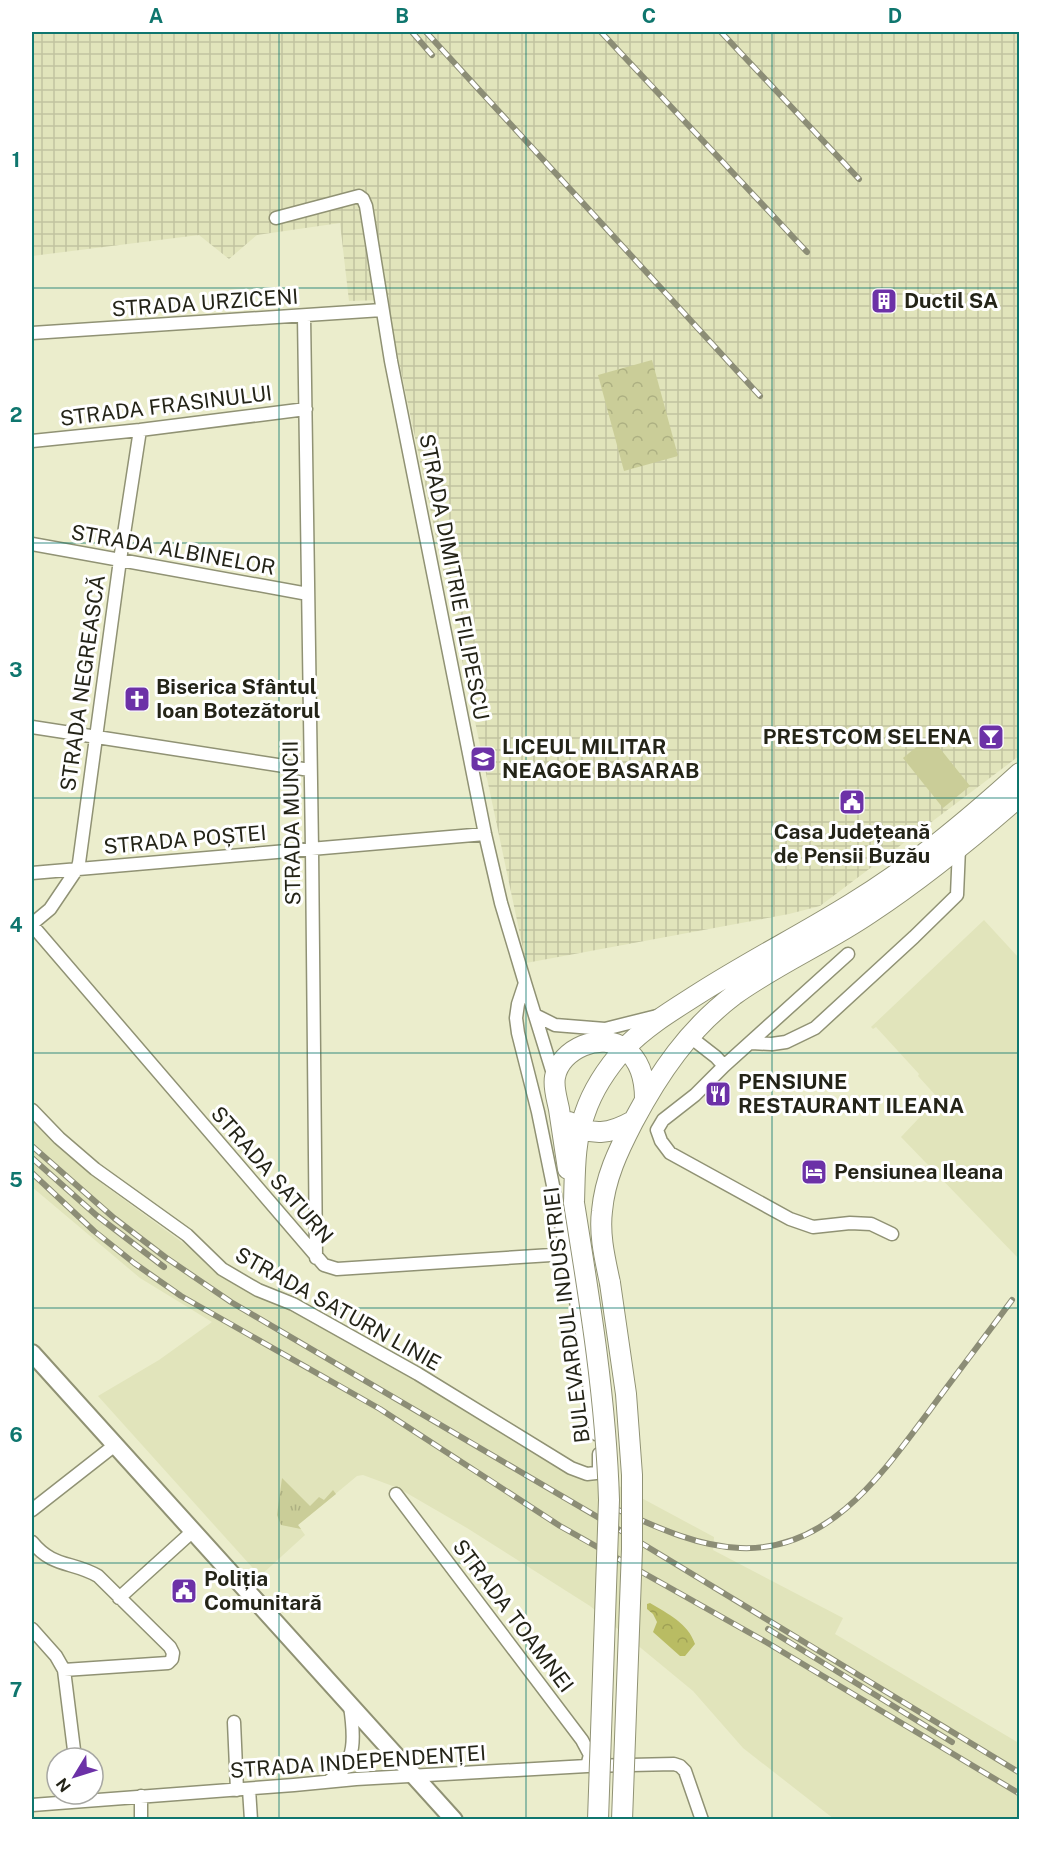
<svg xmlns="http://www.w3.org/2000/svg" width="1051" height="1851" font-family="'Public Sans',sans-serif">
  <defs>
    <pattern id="industrial-grid" width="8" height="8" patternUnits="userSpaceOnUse" patternTransform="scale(1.5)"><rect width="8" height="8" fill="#e1e4bb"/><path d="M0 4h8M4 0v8" fill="none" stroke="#c1c3a0"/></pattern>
    <pattern id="grass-tufts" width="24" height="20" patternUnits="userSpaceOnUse" patternTransform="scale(1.5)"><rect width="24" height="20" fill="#cacd98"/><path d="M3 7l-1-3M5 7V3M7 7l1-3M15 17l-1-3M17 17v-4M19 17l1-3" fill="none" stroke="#adb082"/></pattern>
    <pattern id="forest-crowns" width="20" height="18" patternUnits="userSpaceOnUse" patternTransform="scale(1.5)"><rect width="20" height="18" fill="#b9bc63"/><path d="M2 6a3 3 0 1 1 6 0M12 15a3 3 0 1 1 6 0" fill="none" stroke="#9fa155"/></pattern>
    <pattern id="park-crowns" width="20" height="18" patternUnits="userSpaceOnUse" patternTransform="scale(1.5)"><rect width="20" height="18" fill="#cacd98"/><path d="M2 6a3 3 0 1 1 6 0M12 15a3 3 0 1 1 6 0" fill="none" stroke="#adb082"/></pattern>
  </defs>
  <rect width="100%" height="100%" fill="#ebedcc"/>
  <path fill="#e1e4bb" d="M 984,920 L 1019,958 L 1019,1259 L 901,1137 L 938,1098 L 918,1076 L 919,1074 L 876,1027 L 873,1029 L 871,1027 Z
    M 32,1108 L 104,1185 L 228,1276 L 714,1537 L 713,1550 L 843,1618 L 835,1634 L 1019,1743 L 1019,1819 L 834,1819 L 743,1748 L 693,1691 L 590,1606 L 467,1528 L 398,1488 L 363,1475 L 357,1476 L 298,1525 L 305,1535 L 260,1576 L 98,1396 L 159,1360 L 212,1322 L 140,1278 L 32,1187 Z"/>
  <path fill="url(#industrial-grid)" d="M 32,32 L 1019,32 L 1019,756 L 820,906 L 789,914 L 526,963 L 386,300 L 349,301 L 340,223 L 257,235 L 229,259 L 199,235 L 32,256 Z"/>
  <path fill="url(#grass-tufts)" d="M 282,1478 L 310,1506 L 319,1497 L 324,1500 L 333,1490 L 336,1494 L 298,1525 L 301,1529 L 281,1525 L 277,1515 Z"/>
  <path fill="url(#forest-crowns)" d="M 650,1603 C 668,1614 688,1623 695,1644 L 685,1656 L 680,1656 L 653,1632 L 657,1622 L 653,1614 L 647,1609 L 647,1604 Z"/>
  <path fill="url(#park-crowns)" d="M 652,360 L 678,456 L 624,471 L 598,375 Z"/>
  <path fill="#cacd98" d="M 930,736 L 970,786 L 943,808 L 903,758 Z"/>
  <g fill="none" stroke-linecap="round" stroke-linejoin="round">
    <g stroke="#909274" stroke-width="15">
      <path id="minor" d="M 276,218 L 359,196 L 363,199 L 366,206 L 391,361 L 485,834 L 501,903 L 525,983 L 518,1004 L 516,1018 L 518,1033 L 538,1112 L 567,1254 L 582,1333 L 596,1434
        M 304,316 L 312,849 L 316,1258
        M 32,333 L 382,310
        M 32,441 L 140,430 L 306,409
        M 32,544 L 308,594
        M 32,727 L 310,770
        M 32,873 L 485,834
        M 32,924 L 50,909 L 77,869 L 79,863 L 120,560 L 140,430
        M 32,925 L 324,1265 L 337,1269 L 567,1254
        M 525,983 L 554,1077
        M 535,1015 L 555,1025 L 605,1029 L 657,1016
        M 689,1036 L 716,1057 L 724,1066 L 695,1095 L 663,1120 L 657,1130 L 661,1141 L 670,1153 L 790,1219 L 813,1227 L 850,1223 L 871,1224 L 892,1234
        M 751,1043 L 772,1044 L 786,1042 L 815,1028 L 914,937 L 957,895 L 959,848
        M 724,1066 L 848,954
        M 32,1110 L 59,1138 L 95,1169 L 187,1235 L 222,1269 L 258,1290 L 293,1304 L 418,1374 L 571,1468 L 587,1474 L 596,1473 L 599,1469 L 599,1454
        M 396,1494 L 582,1740 L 590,1755 L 587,1766
        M 32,1510 L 115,1445
        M 32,1542 C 53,1568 72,1561 98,1576 L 170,1647 L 173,1653 L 172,1659 L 168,1663 L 64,1670
        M 119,1598 L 193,1531
        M 32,1629 L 56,1656 L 64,1670 L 75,1758
        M 234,1722 L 237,1790
        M 330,1780 C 358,1765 354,1733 350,1706
        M 249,1789 L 251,1820
        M 141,1796 L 141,1820
        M 32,1805 L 294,1785 L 356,1779 L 587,1766 L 674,1764 L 680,1766 L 685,1771 L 702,1820"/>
    </g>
    <g stroke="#909274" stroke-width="20">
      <path id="secondary" d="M 32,1353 L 454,1820"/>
    </g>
    <g stroke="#909274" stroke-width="22">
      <path id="primary" d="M 569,1122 C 592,1137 610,1134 633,1121
        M 568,1169 C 565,1149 562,1129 559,1109 C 557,1099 553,1087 555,1077 C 560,1049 601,1031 625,1049 C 641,1061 645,1080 645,1099
        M 574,1203 C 575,1173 574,1141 585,1113 C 593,1089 608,1067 625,1048 C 646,1026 673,1010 698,994 C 748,962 801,935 851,904 C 912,867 967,821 1020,773
        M 610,1283 C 605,1259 599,1235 602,1211 C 605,1178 618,1151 633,1122 C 659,1073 689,1029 734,995 C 777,964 826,943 870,913 C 923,878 972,838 1020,796"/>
    </g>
    <use href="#minor" stroke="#fff" stroke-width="12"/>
    <use href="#secondary" stroke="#fff" stroke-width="16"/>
    <use href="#primary" stroke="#fff" stroke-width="20"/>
    <g stroke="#8c8d76" stroke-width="6">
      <path id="rail" d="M 412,32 L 432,55
        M 426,32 L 760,396
        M 601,32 L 807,252
        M 721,32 L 859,179
        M 32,1146 L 114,1218 L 165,1257 L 231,1302 L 618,1529 L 1020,1773
        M 32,1158 L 96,1215 L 164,1267
        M 32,1173 L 94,1231 L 134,1263 L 181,1296 L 380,1409 L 560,1526 L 766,1642 L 1020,1794
        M 614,1508 C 654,1526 695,1546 740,1548 C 829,1552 882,1474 930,1410 C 957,1373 985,1337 1012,1300
        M 768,1629 L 952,1742"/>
    </g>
    <use href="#rail" stroke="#fff" stroke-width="4" stroke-dasharray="11" stroke-linecap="butt"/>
    <g stroke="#909274" stroke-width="22" stroke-linecap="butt">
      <path id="primary-bridge" d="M 574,1203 C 590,1302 606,1400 609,1500 L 598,1820
        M 610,1283 L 626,1394 L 632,1475 L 632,1549 L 622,1820"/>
    </g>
    <use href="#primary-bridge" stroke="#fff" stroke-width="20"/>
  </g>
  <path fill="none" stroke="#0f766e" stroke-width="1.5" stroke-opacity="0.55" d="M 279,32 L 279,1820M 526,32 L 526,1820M 772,32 L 772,1820M 32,288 L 1020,288M 32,543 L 1020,543M 32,798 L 1020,798M 32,1053 L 1020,1053M 32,1308 L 1020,1308M 32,1563 L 1020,1563"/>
  <defs>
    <g id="building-square" transform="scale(1.35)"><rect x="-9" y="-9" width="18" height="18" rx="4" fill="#6c31a7" stroke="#fff"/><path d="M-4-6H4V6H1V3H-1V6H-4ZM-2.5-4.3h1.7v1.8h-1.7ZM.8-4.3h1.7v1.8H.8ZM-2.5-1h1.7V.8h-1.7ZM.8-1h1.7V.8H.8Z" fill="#fff"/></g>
    <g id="church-square" transform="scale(1.35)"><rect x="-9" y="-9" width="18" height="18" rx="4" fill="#6c31a7" stroke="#fff"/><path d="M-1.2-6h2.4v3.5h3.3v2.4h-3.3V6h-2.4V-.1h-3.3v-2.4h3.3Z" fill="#fff"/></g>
    <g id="bar-square" transform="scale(1.35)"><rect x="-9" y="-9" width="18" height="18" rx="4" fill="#6c31a7" stroke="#fff"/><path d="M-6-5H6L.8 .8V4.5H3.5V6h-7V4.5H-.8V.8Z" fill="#fff"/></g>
    <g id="university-square" transform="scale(1.35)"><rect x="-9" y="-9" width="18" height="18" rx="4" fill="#6c31a7" stroke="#fff"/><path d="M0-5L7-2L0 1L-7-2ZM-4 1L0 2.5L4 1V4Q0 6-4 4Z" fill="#fff"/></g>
    <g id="civic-square" transform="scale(1.35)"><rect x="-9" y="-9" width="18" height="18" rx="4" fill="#6c31a7" stroke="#fff"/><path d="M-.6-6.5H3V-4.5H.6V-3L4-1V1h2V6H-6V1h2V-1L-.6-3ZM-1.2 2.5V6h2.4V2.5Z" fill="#fff"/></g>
    <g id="restaurant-square" transform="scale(1.35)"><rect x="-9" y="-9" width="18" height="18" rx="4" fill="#6c31a7" stroke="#fff"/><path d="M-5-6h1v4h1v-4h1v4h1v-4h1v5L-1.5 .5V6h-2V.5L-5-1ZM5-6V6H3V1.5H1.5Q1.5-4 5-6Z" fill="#fff"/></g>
    <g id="hotel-square" transform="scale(1.35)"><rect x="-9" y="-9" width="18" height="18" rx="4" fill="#6c31a7" stroke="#fff"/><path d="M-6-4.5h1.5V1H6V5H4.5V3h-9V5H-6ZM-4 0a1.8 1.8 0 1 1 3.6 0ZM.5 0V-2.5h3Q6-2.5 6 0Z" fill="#fff"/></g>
  </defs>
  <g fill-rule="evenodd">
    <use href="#building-square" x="884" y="301"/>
    <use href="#church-square" x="137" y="699"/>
    <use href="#bar-square" x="991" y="737"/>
    <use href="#university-square" x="483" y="759"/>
    <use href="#civic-square" x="852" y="802"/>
    <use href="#restaurant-square" x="718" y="1094"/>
    <use href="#hotel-square" x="814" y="1172"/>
    <use href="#civic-square" x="184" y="1591"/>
  </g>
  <g text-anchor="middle" stroke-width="6" stroke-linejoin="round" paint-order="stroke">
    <g font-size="21" font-weight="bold" fill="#242418" stroke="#fff" text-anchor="start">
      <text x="904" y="308">Ductil SA</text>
      <text x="156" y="694">Biserica Sfântul<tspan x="156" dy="24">Ioan Botezătorul</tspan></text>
      <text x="972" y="744" text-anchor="end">PRESTCOM SELENA</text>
      <text x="502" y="754">LICEUL MILITAR<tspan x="502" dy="24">NEAGOE BASARAB</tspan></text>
      <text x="852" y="839" text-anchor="middle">Casa Județeană<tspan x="852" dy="24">de Pensii Buzău</tspan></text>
      <text x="738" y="1089">PENSIUNE<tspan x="738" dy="24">RESTAURANT ILEANA</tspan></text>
      <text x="834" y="1179">Pensiunea Ileana</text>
      <text x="204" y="1586">Poliția<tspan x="204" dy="24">Comunitară</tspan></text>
    </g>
    <g font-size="21" fill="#242418" stroke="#fff">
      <text transform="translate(205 303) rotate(-4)" y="7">STRADA URZICENI</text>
      <text transform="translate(166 406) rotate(-7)" y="7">STRADA FRASINULUI</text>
      <text transform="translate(173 550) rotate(10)" y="7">STRADA ALBINELOR</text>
      <text transform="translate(454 577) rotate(79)" y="7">STRADA DIMITRIE FILIPESCU</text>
      <text transform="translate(83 683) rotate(-82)" y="7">STRADA NEGREASCĂ</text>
      <text transform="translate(292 823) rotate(-91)" y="7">STRADA MUNCII</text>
      <text transform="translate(185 840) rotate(-5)" y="7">STRADA POȘTEI</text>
      <text transform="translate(272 1175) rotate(49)" y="7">STRADA SATURN</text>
      <text transform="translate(338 1309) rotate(29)" y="7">STRADA SATURN LINIE</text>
      <text transform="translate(567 1315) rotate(-97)" y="7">BULEVARDUL INDUSTRIEI</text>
      <text transform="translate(513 1616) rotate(53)" y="7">STRADA TOAMNEI</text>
      <text transform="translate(358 1762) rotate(-4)" y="7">STRADA INDEPENDENȚEI</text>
    </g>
  </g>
  <rect width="1051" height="1851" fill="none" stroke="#ffffff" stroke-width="66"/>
  <g transform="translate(75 1776) rotate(232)"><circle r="28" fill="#ffffff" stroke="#a7a7a3" stroke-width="1.5"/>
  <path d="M0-4.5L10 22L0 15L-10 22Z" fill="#6c31a7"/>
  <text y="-9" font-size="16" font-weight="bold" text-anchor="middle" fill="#242418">N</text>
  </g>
  <rect x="33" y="33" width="985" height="1785" fill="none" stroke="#0f766e" stroke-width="2"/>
  <g font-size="20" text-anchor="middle" font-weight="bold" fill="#0f766e">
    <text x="156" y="23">A</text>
    <text x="402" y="23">B</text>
    <text x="649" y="23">C</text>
    <text x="895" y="23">D</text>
    <text x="16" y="167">1</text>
    <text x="16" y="422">2</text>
    <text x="16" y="677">3</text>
    <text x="16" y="932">4</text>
    <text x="16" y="1187">5</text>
    <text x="16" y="1442">6</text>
    <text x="16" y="1697">7</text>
  </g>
</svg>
